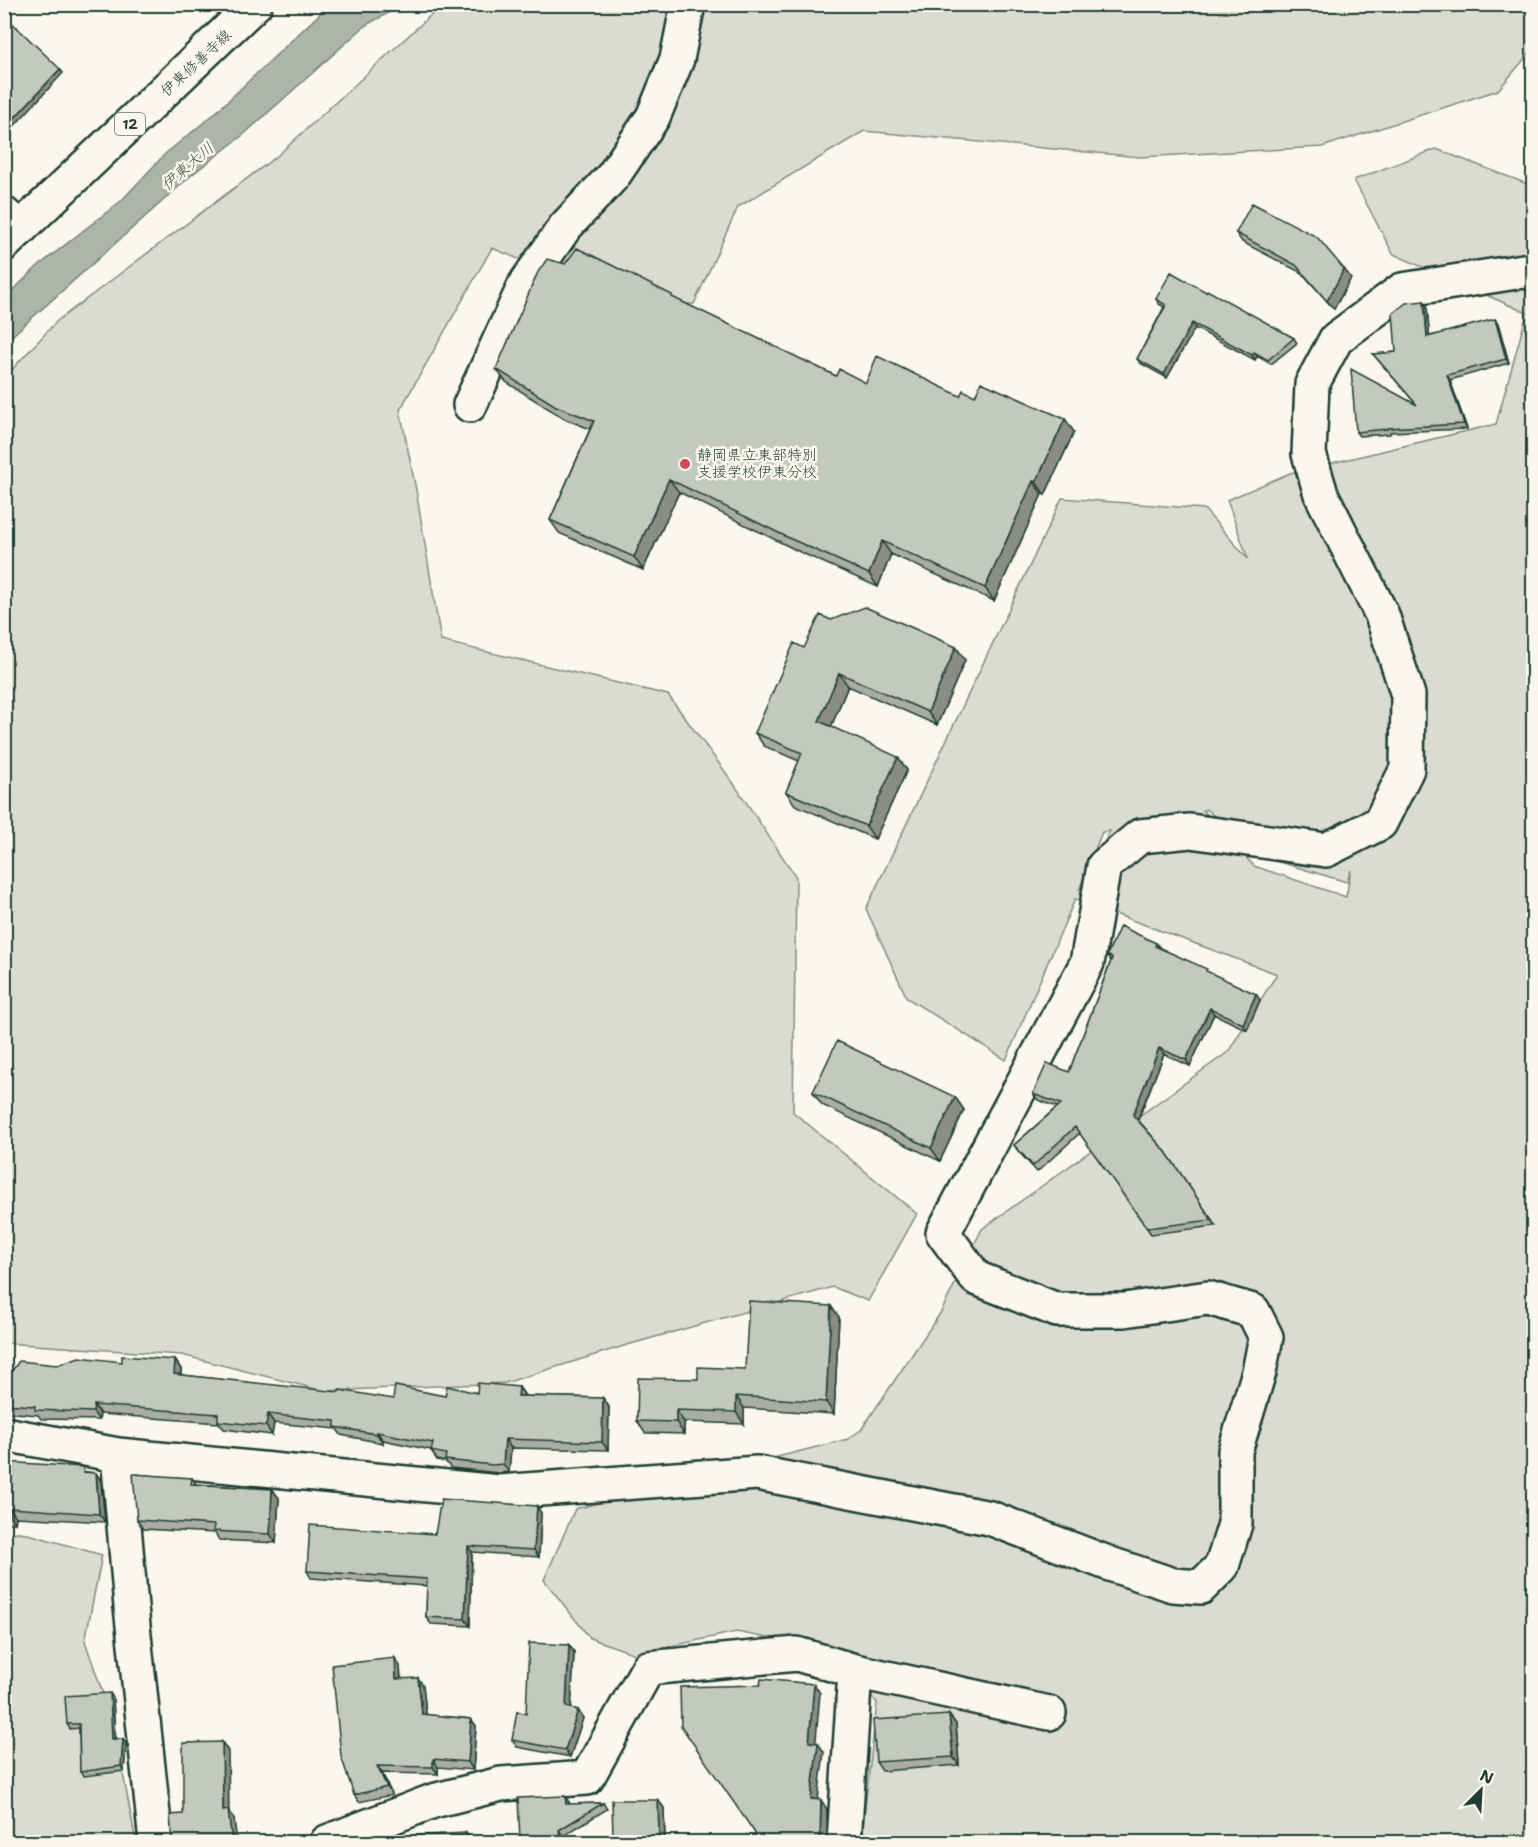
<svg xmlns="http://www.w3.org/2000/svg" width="1538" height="1847" font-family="'Shantell Sans','Klee One',sans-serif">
  <rect width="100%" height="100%" fill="#fbf7ec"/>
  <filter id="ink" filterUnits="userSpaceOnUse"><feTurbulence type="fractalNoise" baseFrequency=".0167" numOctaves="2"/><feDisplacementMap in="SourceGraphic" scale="12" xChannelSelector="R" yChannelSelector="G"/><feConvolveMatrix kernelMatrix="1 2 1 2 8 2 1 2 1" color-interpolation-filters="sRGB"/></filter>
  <g filter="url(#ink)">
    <path fill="#dbdcd1" stroke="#7d8c82" stroke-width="1.5" fill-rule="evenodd" d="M 442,5 L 1533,5 L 1533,49 L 1498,90 L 1322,147 L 1140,157 L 864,131 L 738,207 L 694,304 L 623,302 L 492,248 L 400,410 L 416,490 L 441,641 L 668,695 L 732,781 L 796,877 L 793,1112 L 917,1214 L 868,1301 L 833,1287 L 627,1345 L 505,1383 L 324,1391 L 182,1355 L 5,1343 L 4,378 L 57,321 L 277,156 Z
      M 1436,149 L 1533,186 L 1533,1842 L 864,1842 L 863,1825 L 877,1703 L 823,1648 L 736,1632 L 635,1654 L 590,1638 L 544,1580 L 575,1509 L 848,1439 L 861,1430 L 941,1312 L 982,1229 L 1228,1052 L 1277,974 L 1075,899 L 1006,1060 L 907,998 L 866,909 L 1062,498 L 1204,509 L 1248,559 L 1227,500 L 1290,473 L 1496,424 L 1527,313 L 1393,254 L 1354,180 ZM 1206,809 L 1266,858 L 1347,882 L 1351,870 L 1346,897 L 1254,866 L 1203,810 ZM 1110,831 L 1079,890 L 1102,832 Z
      M 21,1532 L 102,1555 L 85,1641 L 114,1726 L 136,1842 L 5,1842 L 5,1533 Z"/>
    <path fill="#adb4aa" stroke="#74847b" stroke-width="1.5" d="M 329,5 L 403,5 L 366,25 L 242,136 L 194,173 L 5,342 L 5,298 L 37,267 L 121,201 L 165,154 L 213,115 Z"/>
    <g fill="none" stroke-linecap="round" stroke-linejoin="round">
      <g stroke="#1f3d34" stroke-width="38">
        <path id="minor" d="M 4,214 L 20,229
          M 470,405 L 526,283 L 565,227 L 613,176 L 653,117 L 677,59 L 688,4
          M 4,1434 L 118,1455 L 499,1492 L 757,1473 L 990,1518 L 1110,1564 L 1173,1585 L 1201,1587 L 1222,1566 L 1235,1524 L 1235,1451 L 1259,1372 L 1266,1337 L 1253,1311 L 1208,1298 L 1124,1310 L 1057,1310 L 976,1278 L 943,1233 L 1087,963 L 1104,866 L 1140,836 L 1190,831 L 1326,850 L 1380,823 L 1407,769 L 1408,695 L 1382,615 L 1321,494 L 1309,454 L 1312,384 L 1336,339 L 1402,290 L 1523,271 L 1534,273
          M 118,1455 L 131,1607 L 156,1842
          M 327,1842 L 433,1801 L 501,1784 L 587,1778 L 648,1668 L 797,1654 L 855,1671 L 1049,1713
          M 844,1842 L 855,1671"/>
      </g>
      <g stroke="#1f3d34" stroke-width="38">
        <path id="major" d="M 4,244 L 255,4"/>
      </g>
      <use href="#minor" stroke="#fbf7ec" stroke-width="33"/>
      <use href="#major" stroke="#fbf7ec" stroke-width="33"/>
    </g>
    <path fill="#a9ada3" stroke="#1f3d34" stroke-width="1.5" d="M 1236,233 L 1344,269 L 1351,278 L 1334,309 L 1302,273 L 1242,242 Z
      M 1206,292 L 1294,338 L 1297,343 L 1271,364 L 1257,356 L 1255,360 L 1195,328 L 1167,378 L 1140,363 L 1137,359 L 1164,307 L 1159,304 L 1156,299 Z
      M 675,299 L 836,376 L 866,383 L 960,396 L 975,396 L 1065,419 L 1074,432 L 1045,495 L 1042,494 L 994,601 L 891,554 L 878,587 L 800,552 L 679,492 L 643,570 L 559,533 L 550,520 L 590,429 L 565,419 L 506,382 L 496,369 Z
      M 1424,301 L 1427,306 L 1429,336 L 1498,323 L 1509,363 L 1450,380 L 1467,429 L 1390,432 L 1390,434 L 1359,436 L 1356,432 L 1416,404 L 1373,354 L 1396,352 Z
      M 831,620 L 956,647 L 965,660 L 937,725 L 848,686 L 831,727 L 907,770 L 875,839 L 795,805 L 786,792 L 799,761 L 764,746 L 755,733 L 804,648 Z
      M 1156,943 L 1160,948 L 1210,973 L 1256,994 L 1260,1000 L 1247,1030 L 1214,1014 L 1190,1066 L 1164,1054 L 1138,1120 L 1166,1152 L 1216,1226 L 1151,1234 L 1080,1133 L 1037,1172 L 1018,1151 L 1014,1145 L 1057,1107 L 1038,1100 L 1033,1094 L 1069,1072 L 1111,961 L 1107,955 Z
      M 813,1092 L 955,1097 L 964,1110 L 940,1161 L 822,1105 Z
      M 839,1317 L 834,1414 L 744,1408 L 744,1424 L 684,1422 L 684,1434 L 645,1433 L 637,1421 L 698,1379 L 745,1369 Z
      M 175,1360 L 181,1369 L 181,1375 L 393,1399 L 445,1396 L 519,1387 L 525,1396 L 603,1398 L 609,1407 L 608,1450 L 511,1448 L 509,1472 L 499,1473 L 451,1468 L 446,1462 L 437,1460 L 431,1450 L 383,1440 L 383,1443 L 341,1435 L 337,1429 L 274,1423 L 272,1435 L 224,1429 L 219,1423 L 100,1414 L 99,1420 L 41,1419 L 38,1415 L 4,1412 L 4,1370 L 12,1371 L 57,1365 Z
      M 4,1462 L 96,1473 L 101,1481 L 105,1522 L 16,1517 L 15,1523 L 4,1523 Z
      M 192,1478 L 196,1484 L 272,1489 L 279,1498 L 276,1543 L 219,1540 L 215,1533 L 143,1529 L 137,1520 Z
      M 537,1506 L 541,1513 L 539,1557 L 472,1552 L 470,1626 L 431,1624 L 426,1617 L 427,1586 L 311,1578 L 307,1571 L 435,1534 Z
      M 569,1645 L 574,1652 L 571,1708 L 578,1710 L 583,1718 L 570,1757 L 517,1747 L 512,1740 L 526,1714 Z
      M 400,1666 L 401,1678 L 423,1685 L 426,1715 L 471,1719 L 476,1726 L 473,1770 L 438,1767 L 438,1774 L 382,1773 L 392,1795 L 359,1802 L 354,1795 Z
      M 113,1698 L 115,1739 L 123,1739 L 126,1743 L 124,1771 L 84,1776 L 80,1772 L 79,1728 L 70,1729 L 67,1724 Z
      M 949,1715 L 956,1724 L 959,1765 L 882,1771 L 876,1762 Z
      M 658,1800 L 664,1808 L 665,1842 L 616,1842 L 613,1839 Z
      M 569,1802 L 570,1804 L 603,1803 L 607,1809 L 563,1836 L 520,1841 Z"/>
    <path fill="#898d85" stroke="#1f3d34" stroke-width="1.5" d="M 60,69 L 63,73 L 4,137 L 4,129 Z
      M 1344,269 L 1351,278 L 1334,309 L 1327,301 Z
      M 1424,301 L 1427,306 L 1430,342 L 1427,337 Z
      M 1495,319 L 1498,323 L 1509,363 L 1506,359 Z
      M 1192,323 L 1195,328 L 1167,378 L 1164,374 Z
      M 1254,352 L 1257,356 L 1255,360 L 1252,355 Z
      M 1447,375 L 1450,380 L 1467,429 L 1464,424 Z
      M 1065,419 L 1074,432 L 1045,495 L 1036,482 Z
      M 669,479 L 679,492 L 643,570 L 634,557 Z
      M 1033,481 L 1042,494 L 994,601 L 985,588 Z
      M 882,541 L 891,554 L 878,587 L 869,574 Z
      M 956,647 L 965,660 L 937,725 L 928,712 Z
      M 839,673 L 848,686 L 828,734 L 819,721 Z
      M 898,757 L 907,770 L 875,839 L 866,826 Z
      M 1256,994 L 1260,1000 L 1247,1030 L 1243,1024 Z
      M 1210,1008 L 1214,1014 L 1190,1066 L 1186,1060 Z
      M 1159,1048 L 1164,1054 L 1137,1121 L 1133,1115 Z
      M 955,1097 L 964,1110 L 940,1161 L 931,1148 Z
      M 831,1306 L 839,1317 L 834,1414 L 826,1402 Z
      M 175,1360 L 181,1369 L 180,1383 L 174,1374 Z
      M 519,1387 L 525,1396 L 518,1396 Z
      M 736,1396 L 744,1408 L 744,1424 L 736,1412 Z
      M 603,1398 L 609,1407 L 608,1450 L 602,1442 Z
      M 94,1405 L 100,1414 L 99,1420 L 93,1412 Z
      M 676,1410 L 684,1422 L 684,1434 L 676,1422 Z
      M 268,1414 L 274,1423 L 272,1435 L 266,1426 Z
      M 377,1432 L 383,1440 L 383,1443 L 377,1434 Z
      M 505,1439 L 511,1448 L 509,1472 L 503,1464 Z
      M 96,1473 L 101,1481 L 105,1522 L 99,1514 Z
      M 272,1489 L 279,1498 L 276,1543 L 270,1534 Z
      M 537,1506 L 541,1513 L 539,1557 L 534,1550 Z
      M 10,1508 L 16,1517 L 15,1523 L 9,1515 Z
      M 468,1546 L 472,1552 L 470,1626 L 465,1619 Z
      M 569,1645 L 574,1652 L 571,1714 L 566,1707 Z
      M 395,1658 L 400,1666 L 401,1686 L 396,1679 Z
      M 418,1678 L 423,1685 L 427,1722 L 422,1714 Z
      M 814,1684 L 820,1693 L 815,1751 L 809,1742 Z
      M 110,1693 L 113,1698 L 115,1743 L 112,1739 Z
      M 578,1710 L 583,1718 L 570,1757 L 565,1750 Z
      M 949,1715 L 956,1724 L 959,1765 L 953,1757 Z
      M 471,1719 L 476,1726 L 473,1770 L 468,1762 Z
      M 123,1739 L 126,1743 L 124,1771 L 121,1766 Z
      M 222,1742 L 228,1751 L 229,1812 L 234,1819 L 237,1842 L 232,1842 L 223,1811 Z
      M 818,1743 L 824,1752 L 817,1808 L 811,1799 Z
      M 433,1759 L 438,1767 L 438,1774 L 433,1767 Z
      M 377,1766 L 382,1773 L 392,1795 L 387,1787 Z
      M 565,1796 L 569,1802 L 570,1810 L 566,1804 Z
      M 658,1800 L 664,1808 L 665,1842 L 659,1842 Z
      M 821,1800 L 827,1809 L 827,1842 L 823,1842 L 820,1839 Z
      M 559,1830 L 563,1836 L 564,1842 L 560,1842 Z
      M 466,1833 L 470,1839 L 470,1842 L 466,1842 Z"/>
    <path fill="#c4c9be" stroke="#1f3d34" stroke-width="1.5" d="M 5,16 L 60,69 L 4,129 L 4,17 Z
      M 1252,203 L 1317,237 L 1344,269 L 1327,301 L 1296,265 L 1236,233 Z
      M 577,248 L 672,295 L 672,297 L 836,376 L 839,369 L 866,383 L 877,356 L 960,396 L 963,390 L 975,396 L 981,382 L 1065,419 L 1036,482 L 1033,481 L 985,588 L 882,541 L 869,574 L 791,539 L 669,479 L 634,557 L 550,520 L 594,421 L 556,406 L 496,369 L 538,272 L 547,259 L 565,264 Z
      M 1171,272 L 1206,292 L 1207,290 L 1294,338 L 1268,360 L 1254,352 L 1252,355 L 1192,323 L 1164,374 L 1137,359 L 1166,305 L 1156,299 Z
      M 1424,301 L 1427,337 L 1495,319 L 1506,359 L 1447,375 L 1464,424 L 1387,428 L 1387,429 L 1356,432 L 1351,369 L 1417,405 L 1373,354 L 1396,352 L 1393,313 L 1406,303 Z
      M 865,607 L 956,647 L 928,712 L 839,673 L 819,721 L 898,757 L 866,826 L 786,792 L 802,753 L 755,733 L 794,643 L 804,648 L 820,615 L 831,620 Z
      M 1120,926 L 1156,943 L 1155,946 L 1207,969 L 1206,971 L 1256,994 L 1243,1024 L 1210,1008 L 1186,1060 L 1159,1048 L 1133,1115 L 1166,1152 L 1212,1220 L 1147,1228 L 1075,1127 L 1033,1166 L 1014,1145 L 1061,1104 L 1033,1094 L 1047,1063 L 1069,1072 L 1112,958 L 1107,955 Z
      M 837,1041 L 955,1097 L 931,1148 L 813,1092 Z
      M 749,1301 L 831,1306 L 826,1402 L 736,1396 L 736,1412 L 676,1410 L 676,1422 L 637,1421 L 638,1378 L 698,1379 L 698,1367 L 745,1369 Z
      M 122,1356 L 175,1360 L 174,1374 L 339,1392 L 339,1390 L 393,1399 L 395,1386 L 445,1396 L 447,1386 L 477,1393 L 478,1383 L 519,1387 L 518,1396 L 603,1398 L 602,1442 L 505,1439 L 503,1464 L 493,1465 L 445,1460 L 446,1454 L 431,1451 L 433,1443 L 377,1432 L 377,1434 L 335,1427 L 335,1421 L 268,1414 L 266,1426 L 218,1421 L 218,1414 L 94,1405 L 93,1412 L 35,1410 L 35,1406 L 4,1404 L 4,1370 L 12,1371 L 19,1361 L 57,1365 L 79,1357 L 122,1362 Z
      M 4,1462 L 84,1467 L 83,1472 L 96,1473 L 99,1514 L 10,1508 L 9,1515 L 4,1515 Z
      M 133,1474 L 192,1478 L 191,1484 L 272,1489 L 270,1534 L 213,1531 L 214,1525 L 137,1520 Z
      M 441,1499 L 537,1506 L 534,1550 L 468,1546 L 465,1619 L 426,1617 L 427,1579 L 307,1571 L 310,1525 L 435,1534 Z
      M 529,1643 L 569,1645 L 566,1707 L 578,1710 L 565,1750 L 512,1740 L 517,1711 L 526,1714 Z
      M 395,1658 L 396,1679 L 418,1678 L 422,1714 L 471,1719 L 468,1762 L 433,1759 L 433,1767 L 377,1766 L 387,1787 L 354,1795 L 341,1756 L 332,1665 Z
      M 761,1679 L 814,1684 L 809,1742 L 818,1743 L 811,1799 L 821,1800 L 820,1839 L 817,1839 L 817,1842 L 754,1842 L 755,1833 L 681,1726 L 680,1687 L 760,1685 Z
      M 110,1693 L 112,1739 L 123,1739 L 121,1766 L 80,1772 L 79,1724 L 67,1724 L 65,1696 Z
      M 949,1715 L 953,1757 L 876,1762 L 873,1720 Z
      M 222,1742 L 223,1811 L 228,1810 L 232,1842 L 172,1842 L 170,1815 L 183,1814 L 183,1743 Z
      M 565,1796 L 566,1804 L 603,1803 L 559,1830 L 560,1842 L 494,1842 L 520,1841 L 518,1798 Z
      M 612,1800 L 658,1800 L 659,1842 L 628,1842 L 628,1839 L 613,1839 Z
      M 466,1833 L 466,1842 L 371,1842 L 371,1838 Z"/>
  </g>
  <circle fill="#d1495b" stroke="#fbf7ec" stroke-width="2" cx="685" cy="464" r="6"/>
  <g text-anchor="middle" stroke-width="5" stroke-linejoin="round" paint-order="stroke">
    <rect fill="#fbf7ec" stroke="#61756b" stroke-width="1.5" x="115" y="113" width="30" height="22" rx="4.5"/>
    <g font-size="14" font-weight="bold" fill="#1f3d34">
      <text x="130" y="129">12</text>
    </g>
    <g font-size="15" fill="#1f3d34" stroke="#fbf7ec">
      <text transform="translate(196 63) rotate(-43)" y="5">伊東修善寺線</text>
    </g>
    <g font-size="15" fill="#1f3d34" stroke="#fbf7ec" text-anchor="start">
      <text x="697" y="460">静岡県立東部特別<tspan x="697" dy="17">支援学校伊東分校</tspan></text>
    </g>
    <g font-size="16" font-style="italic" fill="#425b52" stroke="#fbf7ec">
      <text transform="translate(187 166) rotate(-41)" y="6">伊東大川</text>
    </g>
  </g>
  <rect width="1538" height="1847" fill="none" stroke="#fbf7ec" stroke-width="24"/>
  <rect x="12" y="12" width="1514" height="1823" fill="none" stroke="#1f3d34" stroke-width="2" filter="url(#ink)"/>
  <g transform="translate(1481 1790) rotate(24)" stroke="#fbf7ec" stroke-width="4.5" paint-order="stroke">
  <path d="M0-4.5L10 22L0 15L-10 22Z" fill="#1f3d34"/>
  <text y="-9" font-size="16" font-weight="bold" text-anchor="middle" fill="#1f3d34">N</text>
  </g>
</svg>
